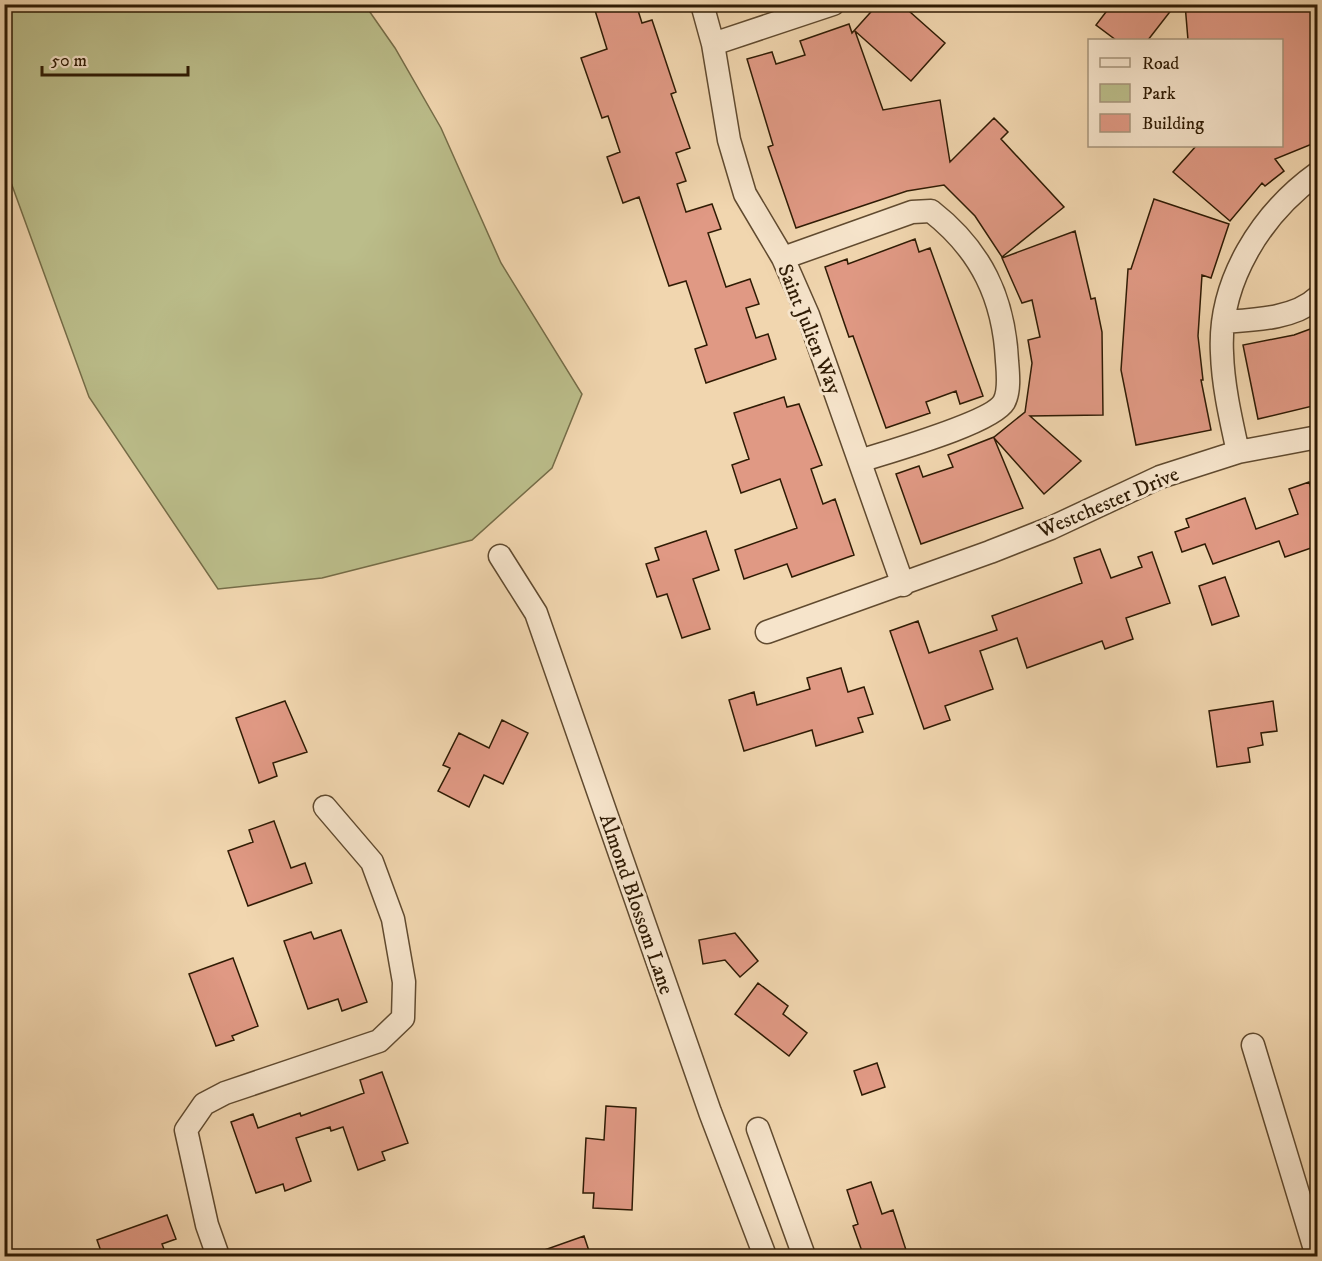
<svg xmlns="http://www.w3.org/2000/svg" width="1322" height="1261" font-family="'IM FELL DW Pica',serif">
  <rect width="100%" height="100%" fill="#f1d6af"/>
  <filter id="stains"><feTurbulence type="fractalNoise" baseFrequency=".00333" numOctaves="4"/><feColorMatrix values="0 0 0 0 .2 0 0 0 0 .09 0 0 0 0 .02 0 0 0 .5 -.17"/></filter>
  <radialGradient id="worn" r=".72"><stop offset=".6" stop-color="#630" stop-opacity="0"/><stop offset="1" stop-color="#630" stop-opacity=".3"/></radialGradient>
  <path fill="#bbbd8a" stroke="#756c47" stroke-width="1.5" d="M 4,5 L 365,5 L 395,48 L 441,128 L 501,263 L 582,394 L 552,468 L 472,540 L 322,578 L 218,589 L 89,397 L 5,166 Z"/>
  <path fill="#e09984" stroke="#2f1b04" stroke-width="1.5" d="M 593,4 L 636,4 L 642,23 L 652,20 L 676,92 L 671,94 L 690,148 L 676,153 L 686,181 L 677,184 L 686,212 L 712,204 L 721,229 L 708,233 L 726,287 L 750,279 L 759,304 L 746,308 L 756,338 L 768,334 L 776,359 L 706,383 L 695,349 L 707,345 L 686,281 L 669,286 L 639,197 L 623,203 L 607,157 L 620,152 L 608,116 L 602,118 L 581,58 L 607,49 Z
    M 878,4 L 901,4 L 945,43 L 911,81 L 855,31 L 883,110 L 940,100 L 950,162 L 994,118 L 1008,132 L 1001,139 L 1064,207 L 1002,257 L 975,216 L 944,185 L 907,191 L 796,228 L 768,147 L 773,145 L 747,59 L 772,52 L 776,64 L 805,55 L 800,41 L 849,24 L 852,33 Z
    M 1112,4 L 1176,4 L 1148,40 L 1116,40 L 1096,25 Z
    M 1185,4 L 1317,4 L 1317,142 L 1275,159 L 1284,171 L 1265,186 L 1262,183 L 1230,221 L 1173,172 L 1196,146 L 1281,146 L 1281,40 L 1188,40 Z
    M 1154,199 L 1229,224 L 1211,278 L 1202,275 L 1198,336 L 1203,380 L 1201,380 L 1211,430 L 1136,445 L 1121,370 L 1128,269 L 1131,269 Z
    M 1075,231 L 1091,299 L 1095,298 L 1102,332 L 1103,415 L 1030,416 L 1081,461 L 1044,494 L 994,438 L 1023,508 L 921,544 L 896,474 L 919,466 L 923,477 L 953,467 L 948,455 L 994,437 L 1025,412 L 1032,363 L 1028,340 L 1040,337 L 1032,300 L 1022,303 L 1002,258 Z
    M 915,239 L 919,252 L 930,248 L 983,396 L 960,404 L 956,391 L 926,402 L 930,413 L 886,428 L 853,336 L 849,337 L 825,267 L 847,259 L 848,264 Z
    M 1313,328 L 1317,339 L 1317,405 L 1258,419 L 1243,345 L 1294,335 Z
    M 784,397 L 787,407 L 799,404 L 822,465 L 811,469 L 823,504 L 835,499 L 854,555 L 792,577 L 787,564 L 744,579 L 735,550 L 797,528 L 780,479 L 741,493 L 732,465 L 749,459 L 734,413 Z
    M 1309,482 L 1313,495 L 1317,493 L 1317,546 L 1285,557 L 1279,541 L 1213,564 L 1205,544 L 1182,552 L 1175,532 L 1189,527 L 1186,519 L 1245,498 L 1256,529 L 1298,514 L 1289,489 Z
    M 706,531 L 719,570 L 693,579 L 710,629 L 682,638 L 667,594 L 657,597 L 646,564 L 659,560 L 655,548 Z
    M 1100,549 L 1111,578 L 1142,567 L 1138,557 L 1152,552 L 1170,603 L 1126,618 L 1133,639 L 1105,649 L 1102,641 L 1027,668 L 1017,638 L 980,651 L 993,689 L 945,706 L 950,720 L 924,729 L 890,631 L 918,621 L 929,653 L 997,630 L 992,616 L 1082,583 L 1074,558 Z
    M 1225,577 L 1239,616 L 1212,625 L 1199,586 Z
    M 841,668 L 848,692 L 864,687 L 873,714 L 858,718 L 863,732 L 816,746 L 812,730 L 744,751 L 729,700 L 754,692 L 757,705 L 810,689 L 807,678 Z
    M 285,701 L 307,752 L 273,763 L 277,776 L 259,783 L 236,718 Z
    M 1273,701 L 1277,731 L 1261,733 L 1263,745 L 1248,748 L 1250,762 L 1217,767 L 1209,711 Z
    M 502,720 L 528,733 L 503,784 L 484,775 L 469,807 L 438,791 L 450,768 L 443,765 L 459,733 L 489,748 Z
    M 274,821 L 291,868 L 305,863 L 312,883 L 248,906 L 228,851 L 253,842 L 249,830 Z
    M 341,930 L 367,1002 L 342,1011 L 338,999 L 308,1009 L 284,941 L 311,932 L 314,939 Z
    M 735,933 L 758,961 L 740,977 L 725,960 L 703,964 L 699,940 Z
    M 233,958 L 258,1026 L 232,1036 L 234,1040 L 216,1046 L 189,974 Z
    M 758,983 L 788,1006 L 783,1014 L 807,1033 L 789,1056 L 735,1014 Z
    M 877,1063 L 885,1087 L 862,1095 L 854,1071 Z
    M 382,1072 L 408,1143 L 382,1152 L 385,1160 L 358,1170 L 343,1127 L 331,1131 L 330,1127 L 296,1138 L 311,1181 L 285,1191 L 283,1184 L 256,1193 L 231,1122 L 253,1114 L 258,1128 L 300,1113 L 301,1116 L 364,1093 L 360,1080 Z
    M 606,1106 L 636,1108 L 632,1210 L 593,1208 L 594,1193 L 583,1193 L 586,1138 L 604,1140 Z
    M 871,1182 L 882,1214 L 893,1210 L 907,1253 L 897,1257 L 864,1257 L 853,1226 L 858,1224 L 847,1190 Z
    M 167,1215 L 176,1239 L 162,1244 L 167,1257 L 103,1257 L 97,1240 Z
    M 584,1236 L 591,1257 L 533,1257 L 533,1254 Z"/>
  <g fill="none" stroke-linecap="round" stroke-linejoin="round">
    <g stroke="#604a2f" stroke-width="25">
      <path id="minor" d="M 702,4 L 713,44 L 729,140 L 745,194 L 783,258 L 808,315 L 903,585
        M 713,44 L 833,4
        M 783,258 L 912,212 L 931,211 C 981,250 1004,298 1007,361 C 1008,373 1010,391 1004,402 C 992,423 887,452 860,461
        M 1223,322 C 1253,320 1295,319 1318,297
        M 1238,452 C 1231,420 1223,386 1222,353 C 1218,281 1262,213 1318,173
        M 500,556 L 536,613 L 710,1112 L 765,1256
        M 767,632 L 990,552 L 1051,528 L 1160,477 L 1238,452 L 1318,437
        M 1253,1045 L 1317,1256
        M 758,1129 L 804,1256
        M 218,1256 L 207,1225 L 186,1130 L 204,1104 L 225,1093 L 379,1041 L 403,1018 L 404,982 L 393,919 L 372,862 L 325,807"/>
    </g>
    <use href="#minor" stroke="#f6e4cb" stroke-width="22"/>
  </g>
  <g text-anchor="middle" stroke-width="6" stroke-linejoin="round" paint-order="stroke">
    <g font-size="21" fill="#2f1b04" stroke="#f6e4cb">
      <text transform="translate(810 329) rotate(68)" y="7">Saint Julien Way</text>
      <text transform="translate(1108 502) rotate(-23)" y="7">Westchester Drive</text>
      <text transform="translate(637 904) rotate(71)" y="7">Almond Blossom Lane</text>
    </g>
  </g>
  <rect width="1322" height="1261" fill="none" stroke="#f1d6af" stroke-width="24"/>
  <rect x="6" y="6" width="1310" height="1249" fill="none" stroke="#2f1b04" stroke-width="3"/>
  <rect x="12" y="12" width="1298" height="1237" fill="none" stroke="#2f1b04" stroke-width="1.5"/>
  <rect x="1088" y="39" width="195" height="108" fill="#f6e4cb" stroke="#a6947b" stroke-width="1.5"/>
  <rect x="1100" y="58" width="30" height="9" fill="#f6e4cb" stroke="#a6947b" stroke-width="1.5"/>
  <text x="1142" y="69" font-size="18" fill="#2f1b04">Road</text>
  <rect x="1100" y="84" width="30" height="18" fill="#bbbd8a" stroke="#a6947b" stroke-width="1.5"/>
  <text x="1142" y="99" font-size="18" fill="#2f1b04">Park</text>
  <rect x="1100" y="114" width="30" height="18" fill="#e09984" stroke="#a6947b" stroke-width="1.5"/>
  <text x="1142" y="129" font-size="18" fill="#2f1b04">Building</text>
  <path d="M42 66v9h146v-9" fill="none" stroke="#2f1b04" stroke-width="3"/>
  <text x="51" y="66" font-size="18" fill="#2f1b04" stroke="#f6e4cb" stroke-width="4.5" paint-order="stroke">50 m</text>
  <rect width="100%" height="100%" filter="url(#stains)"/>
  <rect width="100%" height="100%" fill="url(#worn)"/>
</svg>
